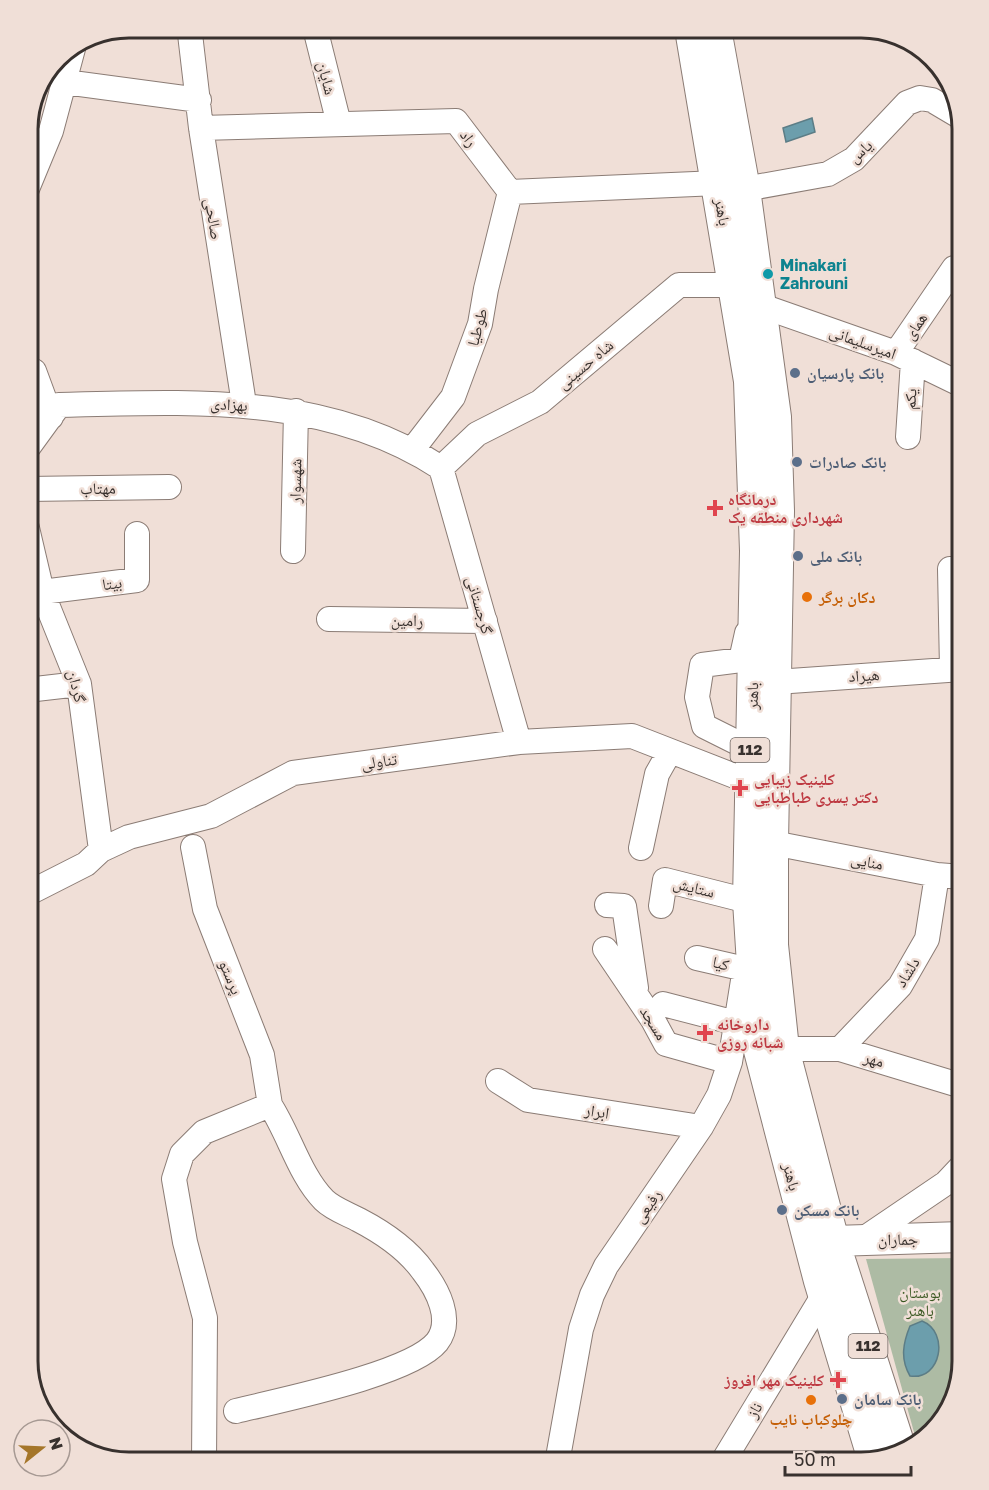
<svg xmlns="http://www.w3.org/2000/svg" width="989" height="1490" font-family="'Golos Text','Noto Naskh Arabic',sans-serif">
  <rect width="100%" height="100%" fill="#f0dfd7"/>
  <path fill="#adbba4" d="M 962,1258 L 962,1361 L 948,1412 L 917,1443 L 866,1259 Z"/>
  <path fill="#6c9eac" stroke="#5c7d86" stroke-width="1.5" d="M 812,118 L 815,132 L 786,142 L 783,128 Z
    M 922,1321 C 950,1332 941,1381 910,1376 C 900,1359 903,1343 910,1326 Z"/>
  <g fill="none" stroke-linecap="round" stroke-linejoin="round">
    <g stroke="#8b7c75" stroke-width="26">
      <path id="minor" d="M 316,32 L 339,124
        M 190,34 L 201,128 L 244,404
        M 65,82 L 199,100
        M 201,128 L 456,121 L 510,192 L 718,183
        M 27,189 L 51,131 L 74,45
        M 745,189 L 828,174 L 854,159 L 907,103 L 920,98 L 932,100 L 959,116
        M 762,306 L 896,353 L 962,385
        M 896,353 L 954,268
        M 27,373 L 34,371 L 51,417
        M 908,437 L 913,361
        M 27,449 L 59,405 C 190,402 327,393 441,468
        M 413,449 L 453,397 L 480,324 L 486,289 L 510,192
        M 441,468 L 477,434 L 540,402 L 679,285 L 735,285
        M 441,468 L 519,742
        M 27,489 L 169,487
        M 27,528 L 42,592 L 79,684 L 101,850
        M 293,551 L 296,411
        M 42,592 L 137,580 L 137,534
        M 329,619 L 485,621
        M 747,633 L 741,660 L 702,665 L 697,697 L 704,726 L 750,749
        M 952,669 L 950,569 L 962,569
        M 776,682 L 962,669
        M 27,690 L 79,684
        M 773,843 L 937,875 L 962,877
        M 193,847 L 205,909 L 262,1055 L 270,1105
        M 641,848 L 657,774 L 670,751
        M 27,894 L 86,864 L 101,850 L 129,837 L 211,816 L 293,773 L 519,742 L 632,736 L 750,782
        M 607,905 L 624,906 L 636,988
        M 661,906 L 665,880 L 748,901
        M 605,949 L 653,1020 L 666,1044 L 730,1062
        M 697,958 L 745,969
        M 663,1004 L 736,1023
        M 784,1049 L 840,1049 L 962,1086
        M 840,1049 L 900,986 L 927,939 L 937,875
        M 498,1081 L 528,1100 L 701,1127
        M 862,1240 L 946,1183 L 962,1166
        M 204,1463 L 205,1318 L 185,1242 L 174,1179 L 182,1154 L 204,1132 L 270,1105 C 289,1134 300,1176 324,1200 C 333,1209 348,1214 359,1220 C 382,1232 408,1250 423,1271 C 437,1289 454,1320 437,1342 C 411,1374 280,1400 236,1411
        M 557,1463 L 581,1329 L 592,1295 L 606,1266 L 701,1127 L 719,1095 L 730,1062 L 745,968
        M 722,1463 L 823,1296"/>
    </g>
    <g stroke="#8b7c75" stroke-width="32">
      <path id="major" d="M 690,29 L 749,381 L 755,551 L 748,901 L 757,1043 L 819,1281 L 873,1460
        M 716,29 L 745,189 L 776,417 L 779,511 L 773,843 L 773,945 L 784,1049 L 834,1241 L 902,1452
        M 816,1246 L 834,1241 L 962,1237"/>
    </g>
    <use href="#minor" stroke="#fff" stroke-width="24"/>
    <use href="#major" stroke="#fff" stroke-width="30"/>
  </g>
  <circle fill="#0f9aa8" stroke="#f0dfd7" stroke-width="2" cx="768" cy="274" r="6"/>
  <g fill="#5c6f8a" stroke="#f0dfd7" stroke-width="2">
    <circle cx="795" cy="373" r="6"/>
    <circle cx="797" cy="462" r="6"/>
    <circle cx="798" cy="556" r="6"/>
    <circle cx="782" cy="1210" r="6"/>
    <circle cx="842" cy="1399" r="6"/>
  </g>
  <g fill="#e0444e" stroke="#f0dfd7" stroke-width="2">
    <path d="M712 499h6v6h6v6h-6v6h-6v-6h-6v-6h6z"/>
    <path d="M737 779h6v6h6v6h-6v6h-6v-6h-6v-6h6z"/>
    <path d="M702 1024h6v6h6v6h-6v6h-6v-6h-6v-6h6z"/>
    <path d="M835 1371h6v6h6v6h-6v6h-6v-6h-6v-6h6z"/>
  </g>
  <g fill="#e8710a" stroke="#f0dfd7" stroke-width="2">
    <circle cx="807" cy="597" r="6"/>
    <circle cx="811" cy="1400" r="6"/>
  </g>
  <g text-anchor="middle" stroke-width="5" stroke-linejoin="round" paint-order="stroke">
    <g fill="#f0dfd7" stroke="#6f6561" stroke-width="1.5">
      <rect x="730.5" y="738" width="39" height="24" rx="4.5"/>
      <rect x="848.5" y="1334" width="39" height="24" rx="4.5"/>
    </g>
    <g font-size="15" font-weight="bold" fill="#38312e">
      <text x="750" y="755">112</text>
      <text x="868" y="1351">112</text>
    </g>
    <g font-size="16" fill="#38312e" stroke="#f0dfd7">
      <text transform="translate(327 78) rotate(76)" y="6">شایان</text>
      <text transform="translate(469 138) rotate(53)" y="6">راد</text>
      <text transform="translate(860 151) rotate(-42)" y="6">یاس</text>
      <text transform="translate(723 212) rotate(80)" y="6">باهنر</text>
      <text transform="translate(214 219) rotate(81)" y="6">صالحی</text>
      <text transform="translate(915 326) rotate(-56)" y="6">همای</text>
      <text transform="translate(477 327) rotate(-75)" y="6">طوطیا</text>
      <text transform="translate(863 342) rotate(20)" y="6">امیرسلیمانی</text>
      <text transform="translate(585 364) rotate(-40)" y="6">شاه حسینی</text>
      <text transform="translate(910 399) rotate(-86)" y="6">یکم</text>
      <text transform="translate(229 404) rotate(3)" y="6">بهزادی</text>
      <text transform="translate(295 481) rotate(-89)" y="6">شهسوار</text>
      <text transform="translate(98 488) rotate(-1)" y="6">مهتاب</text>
      <text transform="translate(112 583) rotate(-8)" y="6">بیتا</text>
      <text transform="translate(480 605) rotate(74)" y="6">گرجستانی</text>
      <text transform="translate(407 620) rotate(1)" y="6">رامین</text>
      <text transform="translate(864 675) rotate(-4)" y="6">هیراد</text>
      <text transform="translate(77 686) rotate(76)" y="6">گردان</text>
      <text transform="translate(752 696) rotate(-89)" y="6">باهنر</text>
      <text transform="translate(379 761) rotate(-8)" y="6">تناولی</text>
      <text transform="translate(867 861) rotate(11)" y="6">منایی</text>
      <text transform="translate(694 887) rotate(14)" y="6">ستایش</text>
      <text transform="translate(721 963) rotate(14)" y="6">کیا</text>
      <text transform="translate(907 972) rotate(-58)" y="6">دلشاد</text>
      <text transform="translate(231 977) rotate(67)" y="6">پرستو</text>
      <text transform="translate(654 1023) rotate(58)" y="6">مسجد</text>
      <text transform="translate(874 1059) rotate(16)" y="6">مهر</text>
      <text transform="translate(597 1111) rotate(9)" y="6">ابرار</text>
      <text transform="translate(792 1177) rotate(76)" y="6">باهنر</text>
      <text transform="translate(647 1206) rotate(-56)" y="6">رفیعی</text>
      <text transform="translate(898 1239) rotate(-1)" y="6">جماران</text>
      <text transform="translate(754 1410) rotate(-59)" y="6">ناز</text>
    </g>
    <g font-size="16" font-weight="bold" fill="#0d838f" stroke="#f0dfd7" text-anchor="start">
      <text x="780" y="271">Minakari<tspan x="780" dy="18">Zahrouni</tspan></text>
    </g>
    <g font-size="16" font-weight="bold" fill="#4e5e75" stroke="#f0dfd7" text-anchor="start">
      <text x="807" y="379">بانک پارسیان</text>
      <text x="809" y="468">بانک صادرات</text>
      <text x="810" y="562">بانک ملی</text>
      <text x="794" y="1216">بانک مسکن</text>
      <text x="854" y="1405">بانک سامان</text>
    </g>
    <g font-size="16" font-weight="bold" fill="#be3a42" stroke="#f0dfd7" text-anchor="start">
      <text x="728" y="505">درمانگاه<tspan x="728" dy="18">شهرداری منطقه یک</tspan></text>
      <text x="754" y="785">کلینیک زیبایی<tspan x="754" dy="18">دکتر یسری طباطبایی</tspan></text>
      <text x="717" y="1030">داروخانه<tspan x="717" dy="18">شبانه روزی</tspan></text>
      <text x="824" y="1386" text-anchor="end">کلینیک مهر افروز</text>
    </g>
    <g font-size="16" font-weight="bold" fill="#c56008" stroke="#f0dfd7" text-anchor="start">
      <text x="819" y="603">دکان برگر</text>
      <text x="811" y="1425" text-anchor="middle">چلوکباب نایب</text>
    </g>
    <g font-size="16" fill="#3a5822" stroke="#f0dfd7">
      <text x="920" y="1298">بوستان<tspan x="920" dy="18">باهنر</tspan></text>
    </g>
  </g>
  <path d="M0 0H989V1490H0ZM129 38H861A91 91 0 0 1 952 129V1361A91 91 0 0 1 861 1452H129A91 91 0 0 1 38 1361V129A91 91 0 0 1 129 38Z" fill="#f0dfd7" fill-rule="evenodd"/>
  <path fill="none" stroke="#38312e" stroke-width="3" d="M129 38H861A91 91 0 0 1 952 129V1361A91 91 0 0 1 861 1452H129A91 91 0 0 1 38 1361V129A91 91 0 0 1 129 38Z"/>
  <g transform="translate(42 1448) rotate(72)"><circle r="28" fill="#f0dfd7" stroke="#a69993" stroke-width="1.5"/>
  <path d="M0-4.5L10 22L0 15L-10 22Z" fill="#a5762a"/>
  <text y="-9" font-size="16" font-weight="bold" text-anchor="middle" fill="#38312e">N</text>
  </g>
  <path d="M785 1466v9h126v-9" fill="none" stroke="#38312e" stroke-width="3"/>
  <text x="794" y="1466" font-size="18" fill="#38312e" stroke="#f0dfd7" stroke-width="4.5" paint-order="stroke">50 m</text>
</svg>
